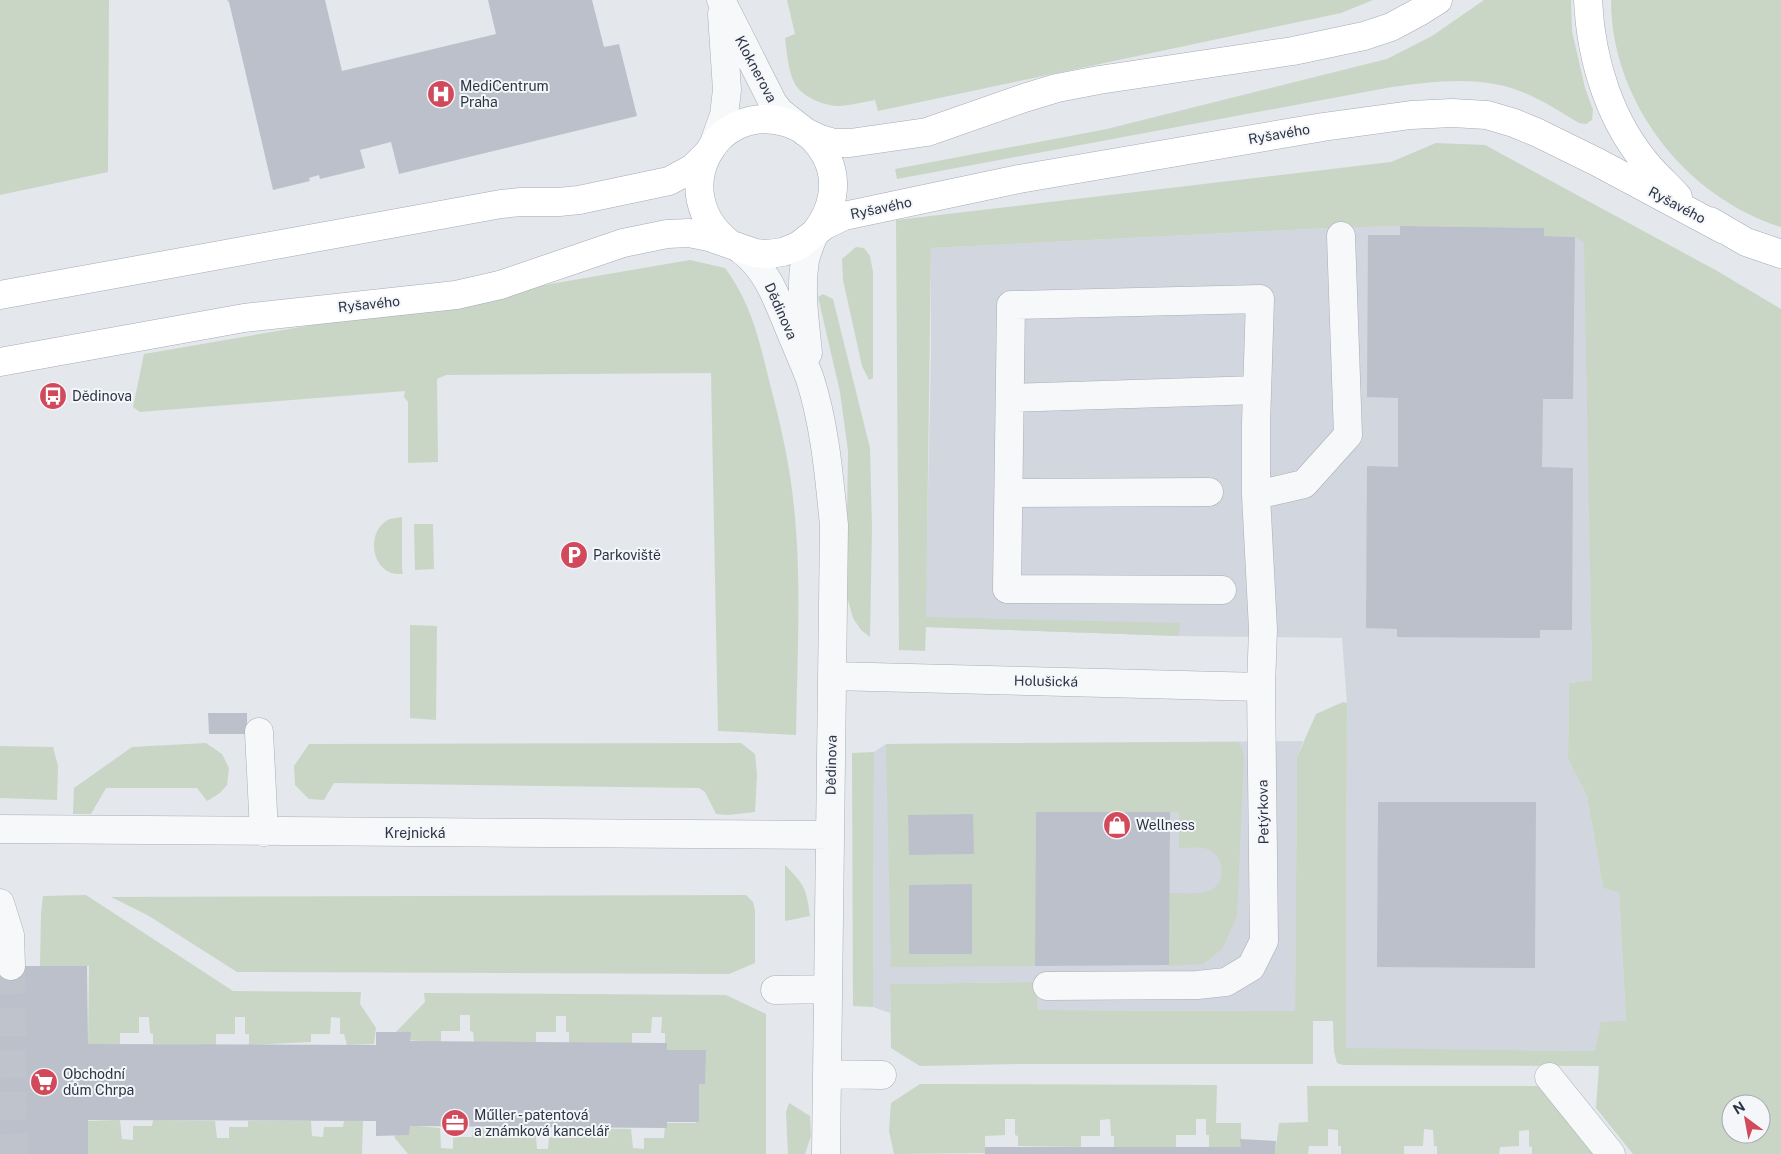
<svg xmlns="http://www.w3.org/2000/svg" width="1781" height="1154" font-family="'Public Sans',sans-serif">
  <rect width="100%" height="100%" fill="#e4e7ec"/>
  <path fill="#d2d6de" d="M 1400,226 L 1544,228 L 1544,236 L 1575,237 L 1585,243 L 1592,680 L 1569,683 L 1568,759 L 1587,796 L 1603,888 L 1619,891 L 1626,1022 L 1595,1051 L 1346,1049 L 1347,703 L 1342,638 L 1178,636 L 925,627 L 931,356 L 931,248 L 1329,228 Z
    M 1303,741 L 1297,757 L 1295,1011 L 1038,1010 L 1036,982 L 890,984 L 890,1013 L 873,1007 L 874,752 L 886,744 Z"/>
  <path fill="#c9d6c5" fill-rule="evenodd" d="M 0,0 L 109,0 L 108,172 L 0,195 Z
    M 787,0 L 1373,0 L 1341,13 L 878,111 L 875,100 C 863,102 851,105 840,106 C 825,106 803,98 795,84 C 788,71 787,53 785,38 L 795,34 Z
    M 1484,0 L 1571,0 L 1572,31 L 1585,88 L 1593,110 L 1592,120 L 1586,124 L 1579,123 C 1562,113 1544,101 1525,93 C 1483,75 1436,81 1392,87 L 897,179 L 895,169 L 1107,129 L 1387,59 L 1432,36 Z
    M 1611,0 L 1781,0 L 1781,227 C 1685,197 1611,101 1611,0 Z
    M 1436,143 L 1485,145 L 1719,272 L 1781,309 L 1781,1154 L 1633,1154 L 1596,1108 L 1599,1066 L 1343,1065 L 1337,1063 L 1334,1052 L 1333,1021 L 1313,1021 L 1313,1064 L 1018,1064 L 920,1066 L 891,1048 L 890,984 L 1036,982 L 1038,1010 L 1295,1011 L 1297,757 L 1316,714 L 1343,702 L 1347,703 L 1346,1048 L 1595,1051 L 1601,1022 L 1626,1021 L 1619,892 L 1603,888 L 1587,796 L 1568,759 L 1569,683 L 1592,680 L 1584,243 L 1575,237 L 1544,236 L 1544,228 L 1400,226 L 1329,228 L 931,248 L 926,617 L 1180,623 L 1178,636 L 926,627 L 925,651 L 899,650 L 896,220 L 1391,162 ZM 1731,1104 L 1761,1104 L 1761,1134 L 1731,1134 Z
    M 856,247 L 864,248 L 870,256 L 873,272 L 873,378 L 869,380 L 862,366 L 843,280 L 842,259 Z
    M 690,260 L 725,268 C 751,303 759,339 769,380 C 780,422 790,464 794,507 C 802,582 797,659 796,735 L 718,731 L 711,373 L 446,375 L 437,379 L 438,462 L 408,463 L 408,402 L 404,397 L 405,391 L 140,412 L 133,407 L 144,354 Z
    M 823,294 L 833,299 L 870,448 L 872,528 L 870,637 L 861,630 L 853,618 L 846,593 L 848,451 L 840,392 L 818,297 Z
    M 402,517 L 402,569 L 403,574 C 399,574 394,574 391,573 C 369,565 368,528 390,519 C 393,518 398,518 402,517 Z
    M 414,524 L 433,524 L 434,569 L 415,570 Z
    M 410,625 L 437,626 L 436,720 L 410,718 Z
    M 1238,742 L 1241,746 L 1244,757 L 1237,916 L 1222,949 L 1203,964 L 1169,966 L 1169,893 C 1181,893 1197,895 1209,891 C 1226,884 1226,859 1210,850 C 1201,846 1189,848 1179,848 L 1179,812 L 1036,812 L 1035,966 L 891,967 L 886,744 ZM 973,814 L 973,854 L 909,855 L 908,816 ZM 971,884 L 972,953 L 909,954 L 909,885 Z
    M 206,743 L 222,754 L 229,768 L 227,785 L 220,793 L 207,801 L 197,788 L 106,788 L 91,814 L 73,814 L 74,788 L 132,747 Z
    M 741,743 L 755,754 L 757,775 L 755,812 L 728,815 L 716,814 L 705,792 L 699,788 L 334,783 L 324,800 L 309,799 L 295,785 L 294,766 L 309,744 Z
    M 0,746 L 53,747 L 58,766 L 57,800 L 0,798 Z
    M 874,752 L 873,1007 L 853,1006 L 852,753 Z
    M 785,865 C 805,886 806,887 810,916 L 785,921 Z
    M 86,895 L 233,991 L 361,992 L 360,1004 L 376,1028 L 374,1044 L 347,1045 L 344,1034 L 340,1034 L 340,1018 L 331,1017 L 330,1034 L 311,1034 L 311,1042 L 249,1045 L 249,1034 L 245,1034 L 245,1017 L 235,1017 L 235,1034 L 216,1034 L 216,1045 L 153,1044 L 153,1034 L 150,1033 L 149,1017 L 139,1017 L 139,1033 L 120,1033 L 120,1044 L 88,1044 L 89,966 L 40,966 L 41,913 L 43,896 Z
    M 746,895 L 753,902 L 755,910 L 755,963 L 729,974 L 237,972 L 149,916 L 111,897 Z
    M 424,993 L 726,995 L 766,1014 L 766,1154 L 408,1154 L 394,1137 L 405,1125 L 440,1128 L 441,1148 L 453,1149 L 453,1137 L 472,1137 L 473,1128 L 535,1128 L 537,1149 L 548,1149 L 549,1137 L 568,1138 L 569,1128 L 631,1129 L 633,1148 L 644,1149 L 644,1138 L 664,1138 L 665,1123 L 696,1123 L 697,1084 L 703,1084 L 704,1051 L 665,1050 L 665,1033 L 661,1033 L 662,1017 L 652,1017 L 651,1033 L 632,1033 L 632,1044 L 569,1043 L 569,1032 L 566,1032 L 566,1016 L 556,1016 L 556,1032 L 536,1032 L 536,1043 L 474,1042 L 473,1032 L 470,1031 L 470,1015 L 460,1015 L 460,1031 L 441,1031 L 441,1042 L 403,1040 L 395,1033 L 425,1002 Z
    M 920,1084 L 1217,1085 L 1216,1123 L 1241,1123 L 1241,1147 L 1209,1147 L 1209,1135 L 1206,1135 L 1206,1119 L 1196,1119 L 1196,1135 L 1176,1135 L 1176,1147 L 1114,1147 L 1114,1136 L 1111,1136 L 1110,1119 L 1100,1120 L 1100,1136 L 1081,1136 L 1081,1147 L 1018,1146 L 1018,1136 L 1015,1135 L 1015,1119 L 1005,1119 L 1005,1135 L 985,1136 L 985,1153 L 894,1154 L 889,1131 L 891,1103 Z
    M 1307,1086 L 1543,1086 L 1598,1154 L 1532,1154 L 1532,1147 L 1529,1146 L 1529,1130 L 1519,1131 L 1519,1146 L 1500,1147 L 1499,1154 L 1437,1154 L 1437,1146 L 1434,1146 L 1433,1130 L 1424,1129 L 1423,1146 L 1404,1146 L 1404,1154 L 1341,1154 L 1341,1146 L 1338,1146 L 1338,1130 L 1328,1129 L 1328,1146 L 1309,1146 L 1308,1154 L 1275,1154 L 1279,1123 L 1308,1122 Z
    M 789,1103 L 810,1116 L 811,1136 L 805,1154 L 788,1154 L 786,1112 Z
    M 120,1120 L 122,1139 L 133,1140 L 133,1126 L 152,1126 L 153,1120 L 215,1121 L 217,1138 L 229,1138 L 229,1127 L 248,1127 L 248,1121 L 311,1121 L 312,1136 L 323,1137 L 324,1127 L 343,1127 L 344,1121 L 363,1121 L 362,1154 L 88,1154 L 87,1121 Z"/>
  <path fill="#bbc0ca" d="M 227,0 L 325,0 L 342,71 L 496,34 L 488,0 L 592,0 L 604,47 L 619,44 L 637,116 L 399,174 L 391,142 L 360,150 L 365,168 L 320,179 L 319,175 L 309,178 L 310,181 L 273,190 L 229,2 Z
    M 1400,226 L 1544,228 L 1544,236 L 1575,237 L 1573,399 L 1543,399 L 1542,467 L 1573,468 L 1572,630 L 1540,630 L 1540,638 L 1397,637 L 1397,629 L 1366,628 L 1367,466 L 1398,467 L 1398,398 L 1367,397 L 1368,235 L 1400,235 Z
    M 208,713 L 247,713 L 247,734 L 209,734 Z
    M 1378,802 L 1536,802 L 1535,968 L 1377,967 Z
    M 1036,812 L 1170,812 L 1169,965 L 1035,966 Z
    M 973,814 L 974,854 L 909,855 L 908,815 Z
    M 972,884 L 972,954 L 909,954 L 909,885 Z
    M 0,966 L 87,966 L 88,1044 L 376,1045 L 376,1032 L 411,1032 L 410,1041 L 667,1043 L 667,1050 L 706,1050 L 705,1084 L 699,1084 L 699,1122 L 667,1122 L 667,1128 L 410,1126 L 409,1135 L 376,1136 L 376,1121 L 88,1120 L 88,1154 L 0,1154 Z
    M 1240,1139 L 1276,1141 L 1275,1154 L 985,1154 L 985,1147 L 1241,1147 Z"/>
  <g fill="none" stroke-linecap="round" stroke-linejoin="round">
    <path stroke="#bfc3cb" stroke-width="28" stroke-dasharray="28 14" stroke-linecap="butt" d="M 11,966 L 14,1154"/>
    <g stroke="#a9aeb7" stroke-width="29">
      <path id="minor" d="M 721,0 L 773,103 L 780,112 L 803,130
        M 713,146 L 724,115 L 727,90 L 722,14
        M 741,250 C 765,267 776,296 787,323 C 794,341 803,360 810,379 C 825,426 829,476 834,525 L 826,1154
        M 808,353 C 805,322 800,291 805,260 C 807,251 811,243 814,234
        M 1010,398 L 1257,390
        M 1009,493 L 1209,492
        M 1222,590 L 1007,589 L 1011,305 L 1260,299 L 1256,424 L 1256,495
        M 832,676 L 1261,687
        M 259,732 L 264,832
        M 0,829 L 830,835
        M 0,903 L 10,935 L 11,966
        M 1047,986 L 1197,985 L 1226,982 L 1251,967 L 1264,941 L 1261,687 L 1263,629 L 1256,495 L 1304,484 L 1348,435 L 1341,236
        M 775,990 L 828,989
        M 827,1074 L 882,1075
        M 1549,1077 L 1611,1154"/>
    </g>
    <g stroke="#a3abb8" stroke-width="29">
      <path id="major" d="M 1588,0 C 1591,61 1610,123 1651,169 C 1660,179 1669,187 1678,197
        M 805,132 L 820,139 L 834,143 L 850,143 L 927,132 L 1024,98 L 1057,88 L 1099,80 L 1293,51 L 1364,36 L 1391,27 L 1419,12 L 1438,0
        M 1710,221 L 1746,242 L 1781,254
        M 729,243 C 665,194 714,99 788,123 C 806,129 819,142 827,158 C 839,183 832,210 817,230
        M 0,295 L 501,204 L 521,202 L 559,202 L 579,200 L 669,181 L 693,168 L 708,153
        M 0,362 L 244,318 L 456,295 L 500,285 L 623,243 L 667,234 L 689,233 L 709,237 L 755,253 L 768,254 L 783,252 L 798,246 L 825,225 L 844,216 L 1019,179 L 1323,127 L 1411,115 L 1452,113 L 1487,115 L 1514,123 L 1538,133 L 1597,162 L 1724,230"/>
    </g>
    <use href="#minor" stroke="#f7f8fa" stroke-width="28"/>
    <use href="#major" stroke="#fff" stroke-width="28"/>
  </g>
  <defs>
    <g id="hospital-disc" transform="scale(1.4375)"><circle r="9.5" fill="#d1495b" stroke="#f4f6f9"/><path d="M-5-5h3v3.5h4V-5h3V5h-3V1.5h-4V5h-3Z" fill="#fff"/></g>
    <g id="bus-disc" transform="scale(1.4375)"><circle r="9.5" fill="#d1495b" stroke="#f4f6f9"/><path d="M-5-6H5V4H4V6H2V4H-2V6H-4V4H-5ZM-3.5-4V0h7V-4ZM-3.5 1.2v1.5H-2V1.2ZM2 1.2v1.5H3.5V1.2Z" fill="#fff"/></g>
    <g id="parking-disc" transform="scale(1.4375)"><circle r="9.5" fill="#d1495b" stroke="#f4f6f9"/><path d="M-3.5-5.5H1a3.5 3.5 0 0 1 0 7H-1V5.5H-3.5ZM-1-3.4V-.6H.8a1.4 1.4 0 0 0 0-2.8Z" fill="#fff"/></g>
    <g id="shop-disc" transform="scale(1.4375)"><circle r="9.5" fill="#d1495b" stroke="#f4f6f9"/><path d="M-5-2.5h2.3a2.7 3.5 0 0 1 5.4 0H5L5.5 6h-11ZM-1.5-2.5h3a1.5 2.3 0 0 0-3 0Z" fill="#fff"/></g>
    <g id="supermarket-disc" transform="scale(1.4375)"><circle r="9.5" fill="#d1495b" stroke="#f4f6f9"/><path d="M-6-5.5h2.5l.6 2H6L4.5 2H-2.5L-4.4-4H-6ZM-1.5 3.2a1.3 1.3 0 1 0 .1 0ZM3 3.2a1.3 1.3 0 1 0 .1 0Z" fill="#fff"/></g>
    <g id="office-disc" transform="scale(1.4375)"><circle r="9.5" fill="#d1495b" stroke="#f4f6f9"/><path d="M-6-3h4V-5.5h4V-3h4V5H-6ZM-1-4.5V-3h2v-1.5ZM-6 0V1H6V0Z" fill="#fff"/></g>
  </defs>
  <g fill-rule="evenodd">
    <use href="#hospital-disc" x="441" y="94"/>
    <use href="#bus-disc" x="53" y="396"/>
    <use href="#parking-disc" x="574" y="555"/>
    <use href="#shop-disc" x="1117" y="825"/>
    <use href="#supermarket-disc" x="44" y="1082"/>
    <use href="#office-disc" x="455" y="1123"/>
  </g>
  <g text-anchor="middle" stroke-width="4" stroke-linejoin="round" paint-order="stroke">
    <g font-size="14" fill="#2b3445" stroke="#f4f6f9">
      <text transform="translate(756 69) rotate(62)" y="5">Kloknerova</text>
      <text transform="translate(1279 134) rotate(-10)" y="5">Ryšavého</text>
      <text transform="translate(1677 205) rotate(28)" y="5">Ryšavého</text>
      <text transform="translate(881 208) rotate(-12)" y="5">Ryšavého</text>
      <text transform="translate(369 304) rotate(-6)" y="5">Ryšavého</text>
      <text transform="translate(781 311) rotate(66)" y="5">Dědinova</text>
      <text transform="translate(1046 681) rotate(1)" y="5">Holušická</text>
      <text transform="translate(831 765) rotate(-89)" y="5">Dědinova</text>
      <text transform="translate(1263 812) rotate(-91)" y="5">Petýrkova</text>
      <text x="415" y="838">Krejnická</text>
    </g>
    <g font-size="14" fill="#2b3445" stroke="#f4f6f9" text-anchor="start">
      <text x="460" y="91">MediCentrum<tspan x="460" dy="16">Praha</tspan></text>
      <text x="72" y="401">Dědinova</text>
      <text x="593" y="560">Parkoviště</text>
      <text x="1136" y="830">Wellness</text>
      <text x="63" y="1079">Obchodní<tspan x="63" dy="16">dům Chrpa</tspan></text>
      <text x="474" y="1120">Műller - patentová<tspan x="474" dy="16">a známková kancelář</tspan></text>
    </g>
  </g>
  <g transform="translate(1746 1119) rotate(328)"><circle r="24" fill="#f4f6f9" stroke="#a4a8b1"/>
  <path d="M0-4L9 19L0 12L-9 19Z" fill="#d1495b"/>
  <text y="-8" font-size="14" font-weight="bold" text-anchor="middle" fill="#2b3445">N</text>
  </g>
</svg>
